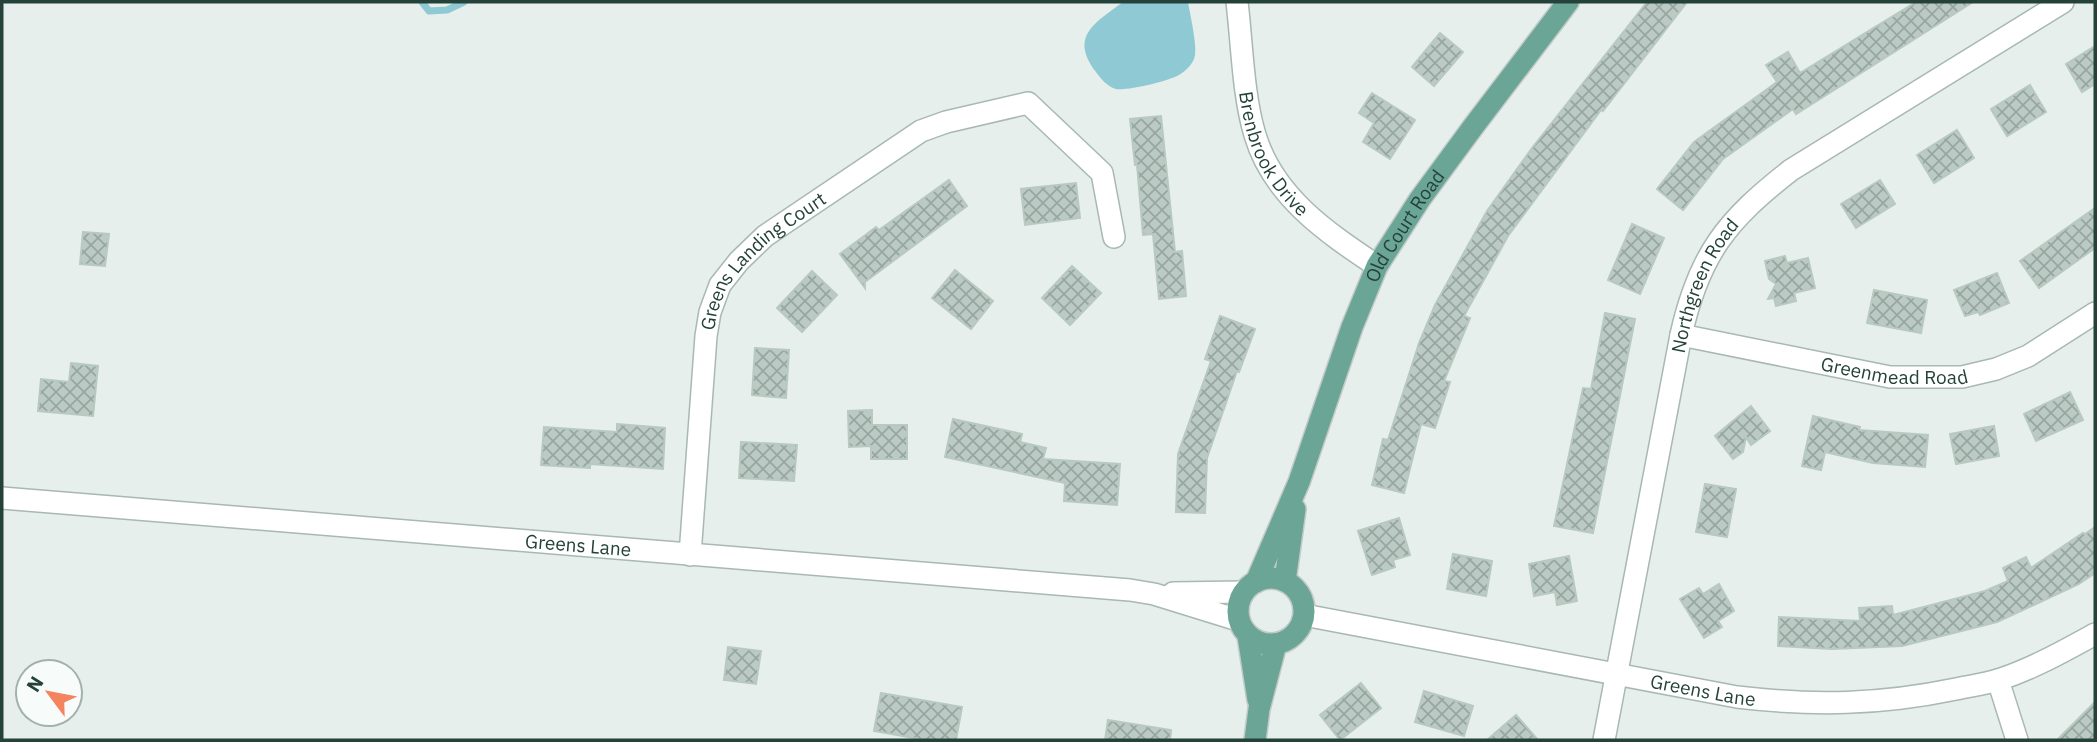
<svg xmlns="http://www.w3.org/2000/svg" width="2097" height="742" font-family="'IBM Plex Sans',sans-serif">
  <defs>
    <pattern id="building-cross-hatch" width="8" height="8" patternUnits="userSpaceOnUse" patternTransform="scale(1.75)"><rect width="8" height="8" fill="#bbcac4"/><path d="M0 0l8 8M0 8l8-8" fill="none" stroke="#98a6a0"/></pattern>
  </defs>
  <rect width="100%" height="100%" fill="#e6efeb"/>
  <path fill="#8ec9d4" d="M 1123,2 L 1188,2 C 1190,14 1197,44 1195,55 C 1194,63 1186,71 1179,75 C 1169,81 1127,91 1116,89 C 1108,87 1101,79 1096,72 C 1069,36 1095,23 1123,2 Z"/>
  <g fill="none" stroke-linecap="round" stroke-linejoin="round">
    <path stroke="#8ec9d4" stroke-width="7" d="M 422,2 L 429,11 L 447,10 L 464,2"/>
  </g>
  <path fill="url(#building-cross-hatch)" stroke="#b8c9c2" stroke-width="2" d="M 1647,2 L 1687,2 L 1603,111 L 1601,110 L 1508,236 L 1464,316 L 1470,318 L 1444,381 L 1450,382 L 1435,428 L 1421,424 L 1404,493 L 1372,485 L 1383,439 L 1388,440 L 1419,343 L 1435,305 L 1487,211 L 1532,148 Z
    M 1916,2 L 1973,2 L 1796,114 L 1793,109 L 1723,159 L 1683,210 L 1657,189 L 1694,142 L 1777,82 L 1766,65 L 1788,52 L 1800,73 Z
    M 1440,33 L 1463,52 L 1434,86 L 1412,67 Z
    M 2095,46 L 2095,84 L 2082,92 L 2066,64 Z
    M 2030,85 L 2046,112 L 2007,136 L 1991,109 Z
    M 1372,93 L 1415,120 L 1390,159 L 1363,142 L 1374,123 L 1359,113 Z
    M 1161,116 L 1175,252 L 1182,251 L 1186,296 L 1159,299 L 1153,234 L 1143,235 L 1137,165 L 1135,165 L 1130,119 Z
    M 1957,130 L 1974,158 L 1934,183 L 1917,155 Z
    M 949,180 L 967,206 L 865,282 L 865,288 L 840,254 L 876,227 L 879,230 Z
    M 1880,180 L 1895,204 L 1856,228 L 1841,204 Z
    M 1076,183 L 1080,218 L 1025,225 L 1021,189 Z
    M 2095,208 L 2095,248 L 2039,288 L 2020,261 Z
    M 1632,224 L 1664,238 L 1640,294 L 1608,280 Z
    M 83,232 L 109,234 L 105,266 L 80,264 Z
    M 1785,256 L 1787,263 L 1808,258 L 1815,288 L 1794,293 L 1796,301 L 1776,306 L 1774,298 L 1768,299 L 1776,284 L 1769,279 L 1765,261 Z
    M 1072,266 L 1101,293 L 1070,325 L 1042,298 Z
    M 955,270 L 993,301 L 971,329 L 932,298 Z
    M 812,271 L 837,295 L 802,332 L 777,308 Z
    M 1997,273 L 2009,303 L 1980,315 L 1978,312 L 1965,316 L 1954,290 Z
    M 1874,290 L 1927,300 L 1921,333 L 1867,323 Z
    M 1605,313 L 1635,319 L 1593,533 L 1554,526 L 1583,388 L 1591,389 Z
    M 1220,316 L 1255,329 L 1239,372 L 1237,371 L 1207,458 L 1205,513 L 1176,512 L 1178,454 L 1211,361 L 1205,359 Z
    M 755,348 L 789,350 L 786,398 L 752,395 Z
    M 71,363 L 98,366 L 93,416 L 38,411 L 41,379 L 69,382 Z
    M 2070,392 L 2083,420 L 2036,441 L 2024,414 Z
    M 1751,406 L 1770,431 L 1751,445 L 1746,437 L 1743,452 L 1733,459 L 1715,436 Z
    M 872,410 L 872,425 L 907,425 L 907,459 L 871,459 L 871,446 L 849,447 L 848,411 Z
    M 1813,416 L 1860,427 L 1859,430 L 1928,435 L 1925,467 L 1873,463 L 1825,452 L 1821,470 L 1802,466 Z
    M 953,419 L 1022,434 L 1020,442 L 1046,448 L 1043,459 L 1120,464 L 1117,505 L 1064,501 L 1065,483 L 945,457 Z
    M 617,424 L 665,428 L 663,469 L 590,464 L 590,468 L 541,465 L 544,427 L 617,432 Z
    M 1994,426 L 1999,456 L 1956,464 L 1950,434 Z
    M 741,442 L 797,445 L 794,481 L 739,478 Z
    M 1705,484 L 1736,489 L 1727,537 L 1696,532 Z
    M 1399,518 L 1410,555 L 1393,560 L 1395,567 L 1372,575 L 1358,531 Z
    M 2095,527 L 2095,573 L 2079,584 L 1997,622 L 1902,646 L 1832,649 L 1778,646 L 1779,617 L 1860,621 L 1859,608 L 1892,606 L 1893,615 L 1985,591 L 2008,581 L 2003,568 L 2026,557 L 2031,568 L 2083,533 L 2085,534 Z
    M 1453,554 L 1492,561 L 1486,596 L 1447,589 Z
    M 1569,556 L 1577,601 L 1557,605 L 1555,592 L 1534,596 L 1529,564 Z
    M 1719,584 L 1734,611 L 1718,621 L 1722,627 L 1704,638 L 1680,599 L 1699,588 L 1703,594 Z
    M 728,647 L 761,651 L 756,684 L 724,680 Z
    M 1361,683 L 1381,708 L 1340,740 L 1320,715 Z
    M 1424,691 L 1473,706 L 1464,736 L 1415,722 Z
    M 881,693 L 962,707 L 956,740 L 925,740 L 874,731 Z
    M 2095,702 L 2095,740 L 2057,740 Z
    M 1516,715 L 1538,740 L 1487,740 Z
    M 1108,720 L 1171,730 L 1170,740 L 1105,740 Z"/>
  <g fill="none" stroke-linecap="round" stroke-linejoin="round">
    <g stroke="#a8b8b2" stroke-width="24">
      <g id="minor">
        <path id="s1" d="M 1237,2 C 1242,43 1243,96 1255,135 C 1273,196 1326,232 1377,266"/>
        <path id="s2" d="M 1681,335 L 1890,377 L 1962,377 L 1996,369 L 2028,356 L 2095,313"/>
        <path id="s3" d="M 2,498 L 1130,590 L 1154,594 L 1238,620"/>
        <path id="s4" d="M 690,555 L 706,336 L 710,312 L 720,285 L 739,261 L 765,236 L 921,131 L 946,122 L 1028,103 L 1102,173 L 1114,237"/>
        <path d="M 1173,593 L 1243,592"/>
        <path id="s5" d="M 1304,615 L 1737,697 C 1814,706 1879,705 1956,689 C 1970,686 1985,684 1998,680 C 2032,669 2064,651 2095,634"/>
        <path d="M 1998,680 L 2017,740"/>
        <path id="s6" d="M 1604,740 L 1681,335 C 1699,254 1727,220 1791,170 L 2063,2"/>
      </g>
    </g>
    <g stroke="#c2cac8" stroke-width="24">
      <g id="major">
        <circle cx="1271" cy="611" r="33"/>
        <path d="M 1285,581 L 1295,509"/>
        <path id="s7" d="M 1256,582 L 1299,482 L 1352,327 L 1377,266 L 1420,199 L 1473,127 L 1568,2"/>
        <path d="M 1248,636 L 1258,700"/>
        <path d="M 1255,740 L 1259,709 L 1276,644"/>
      </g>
    </g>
    <use href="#minor" stroke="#fff" stroke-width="21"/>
    <use href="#major" stroke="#6aa596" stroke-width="21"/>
  </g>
  <g text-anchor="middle" stroke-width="5" stroke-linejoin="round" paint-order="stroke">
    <g font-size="19" fill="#24423a" stroke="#f7fbf9">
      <text dy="7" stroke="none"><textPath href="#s1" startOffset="159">Brenbrook Drive</textPath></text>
      <text dy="7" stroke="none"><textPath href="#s7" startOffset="387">Old Court Road</textPath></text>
      <text dy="7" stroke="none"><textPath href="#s4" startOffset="318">Greens Landing Court</textPath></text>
      <text dy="7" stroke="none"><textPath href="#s6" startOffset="467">Northgreen Road</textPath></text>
      <text dy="7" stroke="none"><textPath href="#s2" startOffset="217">Greenmead Road</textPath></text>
      <text dy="7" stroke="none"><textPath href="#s3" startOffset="578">Greens Lane</textPath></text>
      <text dy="7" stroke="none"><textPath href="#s5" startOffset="406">Greens Lane</textPath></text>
    </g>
  </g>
  <rect width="2097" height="742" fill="none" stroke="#24423a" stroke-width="7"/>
  <g transform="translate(49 693) rotate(302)"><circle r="33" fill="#f7fbf9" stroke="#a3b1ad" stroke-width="2"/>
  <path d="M0-5L12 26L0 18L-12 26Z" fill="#f4845f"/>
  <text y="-10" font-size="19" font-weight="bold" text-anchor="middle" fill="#24423a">N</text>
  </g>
</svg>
